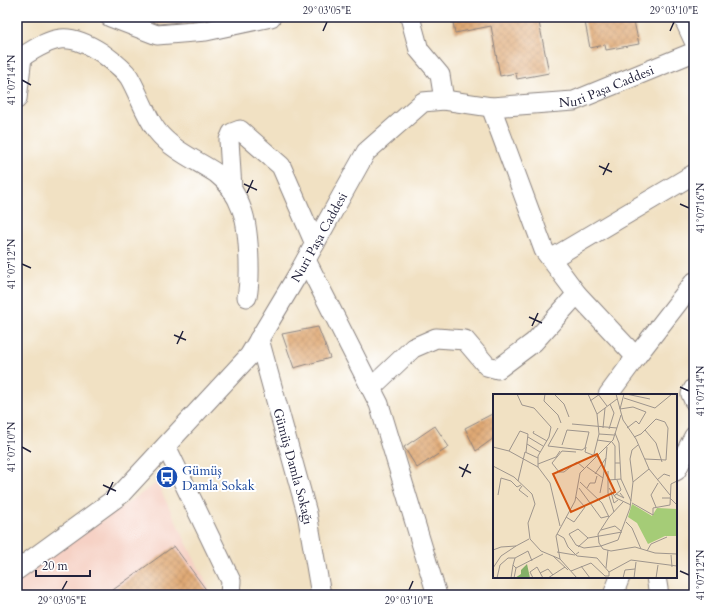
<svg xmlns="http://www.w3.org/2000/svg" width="711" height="612" font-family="Cardo,serif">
  <defs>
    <pattern id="building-cross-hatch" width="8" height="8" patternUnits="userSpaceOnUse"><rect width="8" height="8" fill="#dfa975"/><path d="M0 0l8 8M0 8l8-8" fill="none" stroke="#bf9166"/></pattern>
  </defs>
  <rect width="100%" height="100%" fill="#fff"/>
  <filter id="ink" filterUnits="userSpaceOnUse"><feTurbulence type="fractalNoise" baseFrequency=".025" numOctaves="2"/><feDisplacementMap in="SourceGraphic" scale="8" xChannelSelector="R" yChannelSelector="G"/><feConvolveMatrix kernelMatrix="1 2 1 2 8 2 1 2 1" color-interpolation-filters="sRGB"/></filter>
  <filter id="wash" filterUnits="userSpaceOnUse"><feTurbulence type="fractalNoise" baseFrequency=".012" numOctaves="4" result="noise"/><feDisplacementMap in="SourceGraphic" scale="16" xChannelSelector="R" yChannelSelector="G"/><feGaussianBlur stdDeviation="0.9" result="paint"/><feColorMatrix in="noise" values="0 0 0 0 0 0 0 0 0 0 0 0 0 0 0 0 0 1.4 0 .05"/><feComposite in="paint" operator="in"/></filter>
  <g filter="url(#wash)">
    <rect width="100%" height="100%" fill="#f1e1c3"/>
    <path fill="#f6d1c5" d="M 157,483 L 212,595 L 17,595 L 17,578 Z"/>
    <g id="blocks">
      <path fill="url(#building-cross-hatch)" d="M 152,17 L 200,17 L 201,20 L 159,24 L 153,22 Z
        M 452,17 L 538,17 L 549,73 L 517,79 L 516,73 L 500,76 L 491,26 L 455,33 Z
        M 584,17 L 633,17 L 639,44 L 606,50 L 605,45 L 590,48 Z
        M 318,327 L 330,358 L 294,368 L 282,334 Z
        M 494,413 L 494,438 L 476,451 L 465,428 Z
        M 435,426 L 449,447 L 417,468 L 404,447 Z
        M 174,546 L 210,595 L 106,595 Z"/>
    </g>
  </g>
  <g filter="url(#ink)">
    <use href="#blocks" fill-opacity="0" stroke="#8a827f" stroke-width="1"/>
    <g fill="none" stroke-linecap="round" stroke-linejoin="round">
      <g stroke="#8a827f" stroke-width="21">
        <g id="minor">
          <path d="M 110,17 L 157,35 L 206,31 L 271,17"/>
          <path d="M 410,17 L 419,50 L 440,75 L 444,100"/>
          <path d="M 683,17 L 694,41"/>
          <path d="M 17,99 L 22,57 C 54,36 68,31 102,53 C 111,60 122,67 129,77 C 139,94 145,115 157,131 C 172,150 196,160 216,173 C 228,182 237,196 242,210 C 249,228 251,277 247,297"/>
          <path d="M 491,107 L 544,250 L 577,294 L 636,357 L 694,282"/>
          <path d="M 232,189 L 229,140 L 232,133 L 240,130 L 281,166 L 315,244"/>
          <path d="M 551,259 L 694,174"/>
          <path d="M 306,260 L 379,404 L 437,595"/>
          <path id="s1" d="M 259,339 L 307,513 L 321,595"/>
          <path d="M 371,388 L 413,348 L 436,338 L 465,340 L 487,366 L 498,369 L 534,342 L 577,294"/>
          <path d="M 694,388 L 691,394 L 694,401"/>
          <path d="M 608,395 L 636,357"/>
          <path d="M 166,446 L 231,581 L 230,595"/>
          <path d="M 676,471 L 694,436"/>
          <path id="s2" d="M 17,570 L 120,495 L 249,356 L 298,274 L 366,152 L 423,102 L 444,100 L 491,107 L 574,101 L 694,52"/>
          <path d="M 656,577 L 659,595"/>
          <path d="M 613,595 L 620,577"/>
        </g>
      </g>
      <use href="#minor" stroke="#fff" stroke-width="19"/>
    </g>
  </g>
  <path fill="none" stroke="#22223b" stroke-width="1.5" d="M 323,31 L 327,22M 670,31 L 674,22M 22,80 L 31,85M 599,166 L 612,172M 603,175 L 609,163M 244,184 L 257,190M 247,193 L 253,180M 680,204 L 689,208M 22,264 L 31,268M 529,317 L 542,323M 532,326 L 538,313M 174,335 L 186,340M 177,344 L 183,331M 680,387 L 689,391M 22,447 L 31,452M 459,467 L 471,473M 462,477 L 468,464M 103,485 L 116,491M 107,495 L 113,482M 680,571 L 689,575M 62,590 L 67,581M 409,590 L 413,581"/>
  <defs>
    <g id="bus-disc" transform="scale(1.15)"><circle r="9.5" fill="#1a4fb4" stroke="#fff"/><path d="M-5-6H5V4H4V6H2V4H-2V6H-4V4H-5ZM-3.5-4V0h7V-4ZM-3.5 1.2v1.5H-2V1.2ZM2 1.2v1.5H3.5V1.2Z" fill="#fff"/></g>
  </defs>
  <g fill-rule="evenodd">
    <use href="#bus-disc" x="167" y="477"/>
  </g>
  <g text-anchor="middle" stroke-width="4" stroke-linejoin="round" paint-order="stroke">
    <g font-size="13" fill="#22223b" stroke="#fff">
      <text dy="5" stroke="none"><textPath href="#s2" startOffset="815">Nuri Paşa Caddesi</textPath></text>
      <text dy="5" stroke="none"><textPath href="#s2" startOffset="455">Nuri Paşa Caddesi</textPath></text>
      <text dy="5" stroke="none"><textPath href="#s1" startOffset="132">Gümüş Damla Sokağı</textPath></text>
    </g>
    <g font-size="13" fill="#164399" stroke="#fff" text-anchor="start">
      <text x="182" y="475">Gümüş<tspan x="182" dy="15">Damla Sokak</tspan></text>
    </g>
  </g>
  <g transform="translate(493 394)">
    <rect width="184" height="184" fill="#f1e1c3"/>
    <path d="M 34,170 L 37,184 L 22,184 L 28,180 L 28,176 Z" fill="#84b068"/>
    <path d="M 139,110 L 159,122 L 164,114 L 184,115 L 184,142 L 172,142 L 155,150 L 144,129 L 135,123 Z" fill="#a5cc77"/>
    <path fill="none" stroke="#9e958d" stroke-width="1" d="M 24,0 L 29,11 L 41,14 L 58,33 L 56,43 L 45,62 L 45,73 L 57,89 L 67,132M 52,0 L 51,7 L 65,21 L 68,29M 61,0 L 71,10 L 76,23M 95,0 L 104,20 L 106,40 L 101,60M 105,0 L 114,12M 123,0 L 130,26 L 143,45 L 156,75 L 177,101M 131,0 L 127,15 L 140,13 L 153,18 L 146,30 L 143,27 L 134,34M 133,0 L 157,5M 131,4 L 162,14 L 179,0M 97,7 L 107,0M 104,20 L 124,5M 79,30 L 124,34M 65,34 L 55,52 L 89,56 L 92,54 L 96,38 L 74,36 L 69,51M 110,34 L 112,14M 116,35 L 121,19 L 117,10M 152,36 L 163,49 L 169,68M 41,37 L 40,39 L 54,47M 122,39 L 126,49 L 128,85 L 138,107M 106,40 L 121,41M 35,43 L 50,52M 141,43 L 148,40 L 163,25 L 172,28 L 175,34 L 173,66 L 152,65M 104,46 L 118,48M 119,48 L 122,52 L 122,69M 34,50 L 47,58M 0,53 L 16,57 L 45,73M 93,53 L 92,58 L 105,63M 16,57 L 27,37 L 35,40 L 33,58M 83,58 L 69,57 L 59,69 L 66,78 L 71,78 L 84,68 L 91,74M 45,70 L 63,63 L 67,57M 0,72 L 21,83 L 39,100 L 42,110 L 35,129 L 37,145 L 48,157 L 67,165 L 84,184M 94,73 L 110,84 L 113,64M 115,77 L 115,99 L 121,118M 102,80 L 113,64 L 114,53M 116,86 L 128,85M 122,86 L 122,69 L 127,69M 164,86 L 171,80 L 177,82M 25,87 L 32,58 L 45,64M 87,88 L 109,109 L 116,123 L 105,140 L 106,149 L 110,155 L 118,157 L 142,153 L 162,159 L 184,160M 140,88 L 137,65 L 139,56 L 145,51M 29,92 L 26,96 L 35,103M 86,94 L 108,124 L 116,122M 94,94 L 97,89 L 102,89 L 104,82M 116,94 L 123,104 L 138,111M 118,98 L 121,109 L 125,106M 107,99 L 110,84M 123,100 L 131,104 L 127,99M 5,101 L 8,84 L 18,87 L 24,93 L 28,91M 121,102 L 128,96 L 124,86M 169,104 L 177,104 L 184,111M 139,109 L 160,121 L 160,114 L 177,111 L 178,90 L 184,87M 163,113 L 158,101 L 165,89M 73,123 L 81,128 L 92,113 L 83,103M 116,123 L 130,108M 133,128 L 139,134 L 148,155M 108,136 L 122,132 L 128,137M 64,140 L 71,144 L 75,153 L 84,162 L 104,164 L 116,178 L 116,182 L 112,182 L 98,169 L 78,177M 95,144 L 85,135 L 76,140 L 83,151 L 91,154 L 108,152 L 125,146 L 137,114 L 140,88 L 156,75M 85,153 L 95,144 L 129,138M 0,156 L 8,153 L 23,152 L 36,145M 154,157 L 158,150 L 174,143M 64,158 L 82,161 L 86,158M 178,161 L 179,173M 60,162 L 75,176M 67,165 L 63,142 L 82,107 L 87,79 L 120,46 L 128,21M 88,172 L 97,184M 0,174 L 8,162 L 23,152M 23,174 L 20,171 L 22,164 L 35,157 L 39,167M 113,174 L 115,156M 116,178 L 138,166 L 184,172M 47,179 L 55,175 L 60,181M 4,184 L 7,171 L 15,164 L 22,164M 18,184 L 20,171M 21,184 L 23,174 L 50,160M 40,184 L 37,178 L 44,173 L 50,184M 55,184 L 72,173M 130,184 L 132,176 L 142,175M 141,184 L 143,168M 163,184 L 165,171"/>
    <path fill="#d45411" fill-opacity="0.15" stroke="#d45411" stroke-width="2" d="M 104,60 L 122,98 L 78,118 L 60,80 Z"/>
    <rect width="184" height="184" fill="none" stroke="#22223b" stroke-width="2"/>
  </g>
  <rect width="711" height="612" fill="none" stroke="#fff" stroke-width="44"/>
  <path d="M36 570v6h54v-6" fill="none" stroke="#22223b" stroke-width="2"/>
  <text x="42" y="570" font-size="12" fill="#22223b" stroke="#ffffff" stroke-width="3" paint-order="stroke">20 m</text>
  <rect x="22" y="22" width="667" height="568" fill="none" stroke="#22223b" stroke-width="1.5"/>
  <g font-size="10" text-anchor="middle" fill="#22223b">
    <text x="327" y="14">29°03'05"E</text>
    <text x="674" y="14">29°03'10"E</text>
    <text transform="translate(11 80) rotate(-90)" y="4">41°07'14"N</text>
    <text transform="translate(700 208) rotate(-90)" y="4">41°07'16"N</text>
    <text transform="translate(11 264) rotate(-90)" y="4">41°07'12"N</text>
    <text transform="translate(700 391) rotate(-90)" y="4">41°07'14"N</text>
    <text transform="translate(11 447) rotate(-90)" y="4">41°07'10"N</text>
    <text transform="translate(700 575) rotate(-90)" y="4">41°07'12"N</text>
    <text x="62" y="604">29°03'05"E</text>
    <text x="409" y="604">29°03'10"E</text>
  </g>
</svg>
